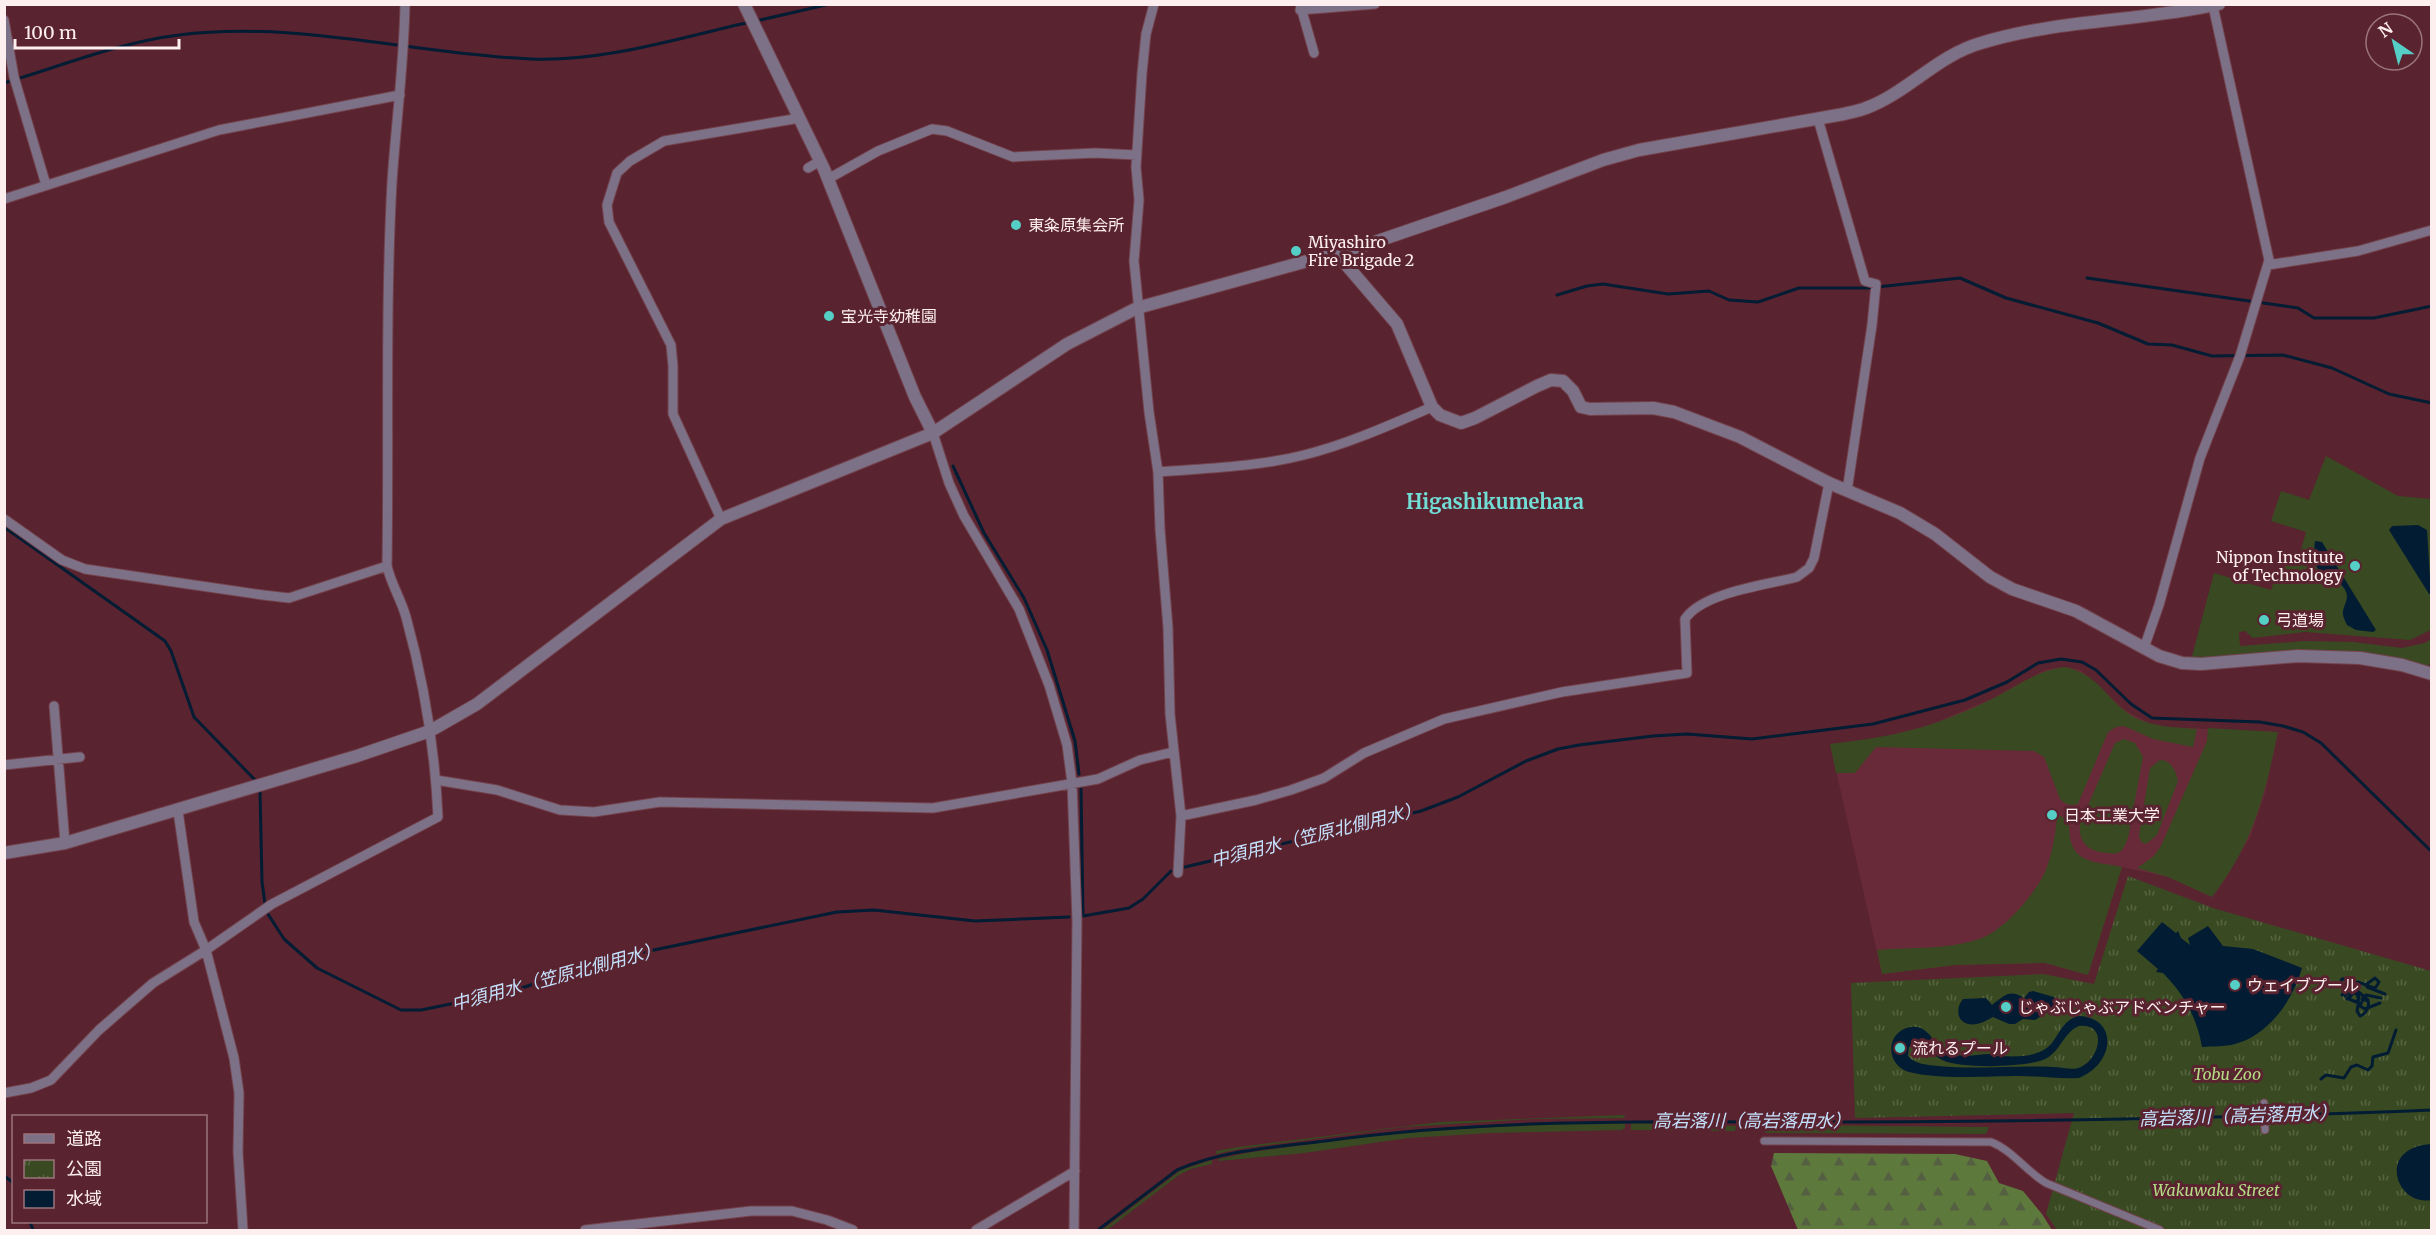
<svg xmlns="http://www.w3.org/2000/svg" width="2436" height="1235" font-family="Merriweather,'Noto Sans JP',serif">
  <defs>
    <pattern id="forest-firs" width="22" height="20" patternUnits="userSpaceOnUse" patternTransform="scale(1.5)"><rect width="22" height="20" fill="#5e793c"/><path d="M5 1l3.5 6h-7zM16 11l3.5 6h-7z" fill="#556042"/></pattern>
    <pattern id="park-tufts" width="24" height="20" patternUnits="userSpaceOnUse" patternTransform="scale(1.5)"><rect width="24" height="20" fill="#394a22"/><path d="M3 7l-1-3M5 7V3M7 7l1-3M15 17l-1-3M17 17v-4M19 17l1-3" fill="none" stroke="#576442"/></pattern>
  </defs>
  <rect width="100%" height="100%" fill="#59232f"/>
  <path fill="#682a38" d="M 2065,667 L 2081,670 L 2126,711 L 2149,723 L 2163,727 L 2278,732 L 2265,793 L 2250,837 L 2224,881 L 2212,897 L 2168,877 L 2122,867 L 2088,975 L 2045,963 L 1956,965 L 1882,974 L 1830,744 L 1873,739 L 1927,726 L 1991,699 L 2039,673 L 2049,669 Z"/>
  <path fill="#394a22" d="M 2326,456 L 2398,496 L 2431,499 L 2431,630 L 2410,640 L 2305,632 L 2253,638 L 2245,631 L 2239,632 L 2240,646 L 2304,641 L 2353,642 L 2402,648 L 2425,643 L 2431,639 L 2431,661 L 2427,668 L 2403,659 L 2361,653 L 2191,660 L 2214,573 L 2271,590 L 2282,555 L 2298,560 L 2306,532 L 2271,521 L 2281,491 L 2309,500 Z
    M 2065,667 C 2095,673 2103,693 2125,711 C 2145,727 2172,727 2197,729 L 2193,747 L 2153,739 L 2124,726 L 2116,727 L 2108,732 L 2078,804 C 2070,806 2066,805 2060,799 L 2044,757 L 2034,751 L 1876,747 L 1855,773 L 1836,773 L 1830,744 C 1871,739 1913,733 1951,717 C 1966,711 1980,705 1994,698 C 2017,686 2038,670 2065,667 Z
    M 2208,728 L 2278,732 C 2264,798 2254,842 2212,897 L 2168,877 L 2137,868 L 2153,857 L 2161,846 L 2207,741 Z
    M 2124,739 L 2135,743 L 2143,757 L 2128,838 C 2126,842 2125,847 2121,851 C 2117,854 2113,854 2108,853 C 2090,852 2078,844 2080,824 L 2115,743 Z
    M 2160,760 C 2171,760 2176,771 2178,781 L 2157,835 L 2146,844 L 2141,842 L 2139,836 L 2150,768 Z
    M 2060,816 L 2066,818 C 2071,826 2068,836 2072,845 C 2079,864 2105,863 2122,867 L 2088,975 L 2045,963 L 1956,965 L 1882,974 L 1877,950 C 1911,947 1950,950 1982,938 C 2005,929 2035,894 2045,872 C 2052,855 2055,836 2057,818 Z
    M 1625,1115 L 1624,1118 L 1533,1119 L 1404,1127 L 1245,1148 L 1216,1154 L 1216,1151 L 1238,1147 L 1440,1122 Z
    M 1625,1123 L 1625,1128 L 1622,1130 L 1491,1133 L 1408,1138 L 1304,1153 L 1219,1161 L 1218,1159 L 1252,1152 L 1401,1132 L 1550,1124 Z
    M 1631,1123 L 1736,1126 L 1735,1131 L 1631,1130 Z
    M 1765,1125 L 1989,1127 L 1986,1134 L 1766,1133 L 1763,1130 Z
    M 1212,1160 L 1212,1164 L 1191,1169 L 1179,1175 L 1107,1230 L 1102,1230 L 1181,1170 Z"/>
  <path fill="url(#forest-firs)" d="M 1774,1153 L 1955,1154 L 1987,1161 L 1999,1183 L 2023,1191 L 2042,1214 L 2052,1230 L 1798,1230 L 1771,1166 Z"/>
  <path fill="url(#park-tufts)" d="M 2128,876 L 2213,908 L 2431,971 L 2431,1230 L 2057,1230 L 2046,1214 L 2074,1113 L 1855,1118 L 1851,983 L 2043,974 L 2094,984 Z"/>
  <path fill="#021c33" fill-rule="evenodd" d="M 2418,525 L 2427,530 L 2431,594 L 2429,594 L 2389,530 L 2392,526 Z
    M 2315,541 L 2322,542 L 2376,630 L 2373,632 L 2356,630 L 2347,625 C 2345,621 2342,615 2343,611 C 2344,605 2349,599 2346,592 C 2340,573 2309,588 2315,541 Z
    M 2162,922 L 2176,933 L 2178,931 L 2181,938 L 2190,945 L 2188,938 L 2208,926 L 2223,946 L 2253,949 L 2302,968 C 2293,1000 2269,1035 2235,1044 C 2225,1047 2212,1046 2202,1047 C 2197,1018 2184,994 2163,973 L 2156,972 L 2158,969 L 2137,951 Z
    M 2033,991 L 2054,997 L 2057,1002 L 2056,1007 L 2035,1020 L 2023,1019 L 2015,1024 L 2009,1024 L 1993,1017 C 1986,1021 1977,1026 1968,1024 C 1956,1021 1956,1007 1963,999 L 1986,998 L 1992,1005 C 2003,997 2009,988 2024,998 L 2029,992 Z
    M 2078,1016 C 2119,1017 2115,1064 2079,1078 C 2059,1079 2039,1076 2019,1076 C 1988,1076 1939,1080 1909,1072 C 1885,1065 1885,1031 1911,1027 C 1930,1025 1933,1046 1947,1052 C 1963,1059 1977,1054 1991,1054 L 1992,1056 C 2012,1056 2037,1060 2052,1043 C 2061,1031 2063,1021 2078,1016 ZM 2079,1026 C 2108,1023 2100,1058 2081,1067 C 2072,1071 2063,1067 2054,1067 C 2016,1065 1976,1070 1938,1066 C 1928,1065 1914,1064 1908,1056 L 1909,1047 L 1919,1043 C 1928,1047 1933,1055 1942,1060 C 1960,1069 2030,1068 2047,1058 C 2061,1050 2064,1032 2079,1026 Z
    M 2431,1144 L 2431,1200 C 2397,1207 2375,1148 2431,1144 Z"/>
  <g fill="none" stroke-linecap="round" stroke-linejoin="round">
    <path stroke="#021c33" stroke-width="3" d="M 756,21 L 830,4
      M 4,83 C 61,66 121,42 179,35 C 297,20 414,54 531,59 C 604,62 679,38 750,22
      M 2087,278 L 2298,308 L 2314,318 L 2374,318 L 2432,306
      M 1557,295 L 1587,286 L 1603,284 L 1668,294 L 1709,291 L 1729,300 L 1758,302 L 1799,288 L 1868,288 L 1960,278 L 2006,298 L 2098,323 L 2148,344 L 2172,345 L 2212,356 L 2283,355 L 2332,368 L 2389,394 L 2432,403
      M 953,466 L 984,533 L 1024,598 L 1047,650 L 1075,741 L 1079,774
      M 4,527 L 165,641 L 171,651 L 194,717 L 256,781
      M 1081,789 L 1083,916 L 1129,908 L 1143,899 L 1171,871
      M 260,791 L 262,882 L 266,911 L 284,939 L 317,968 L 401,1010 L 421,1010 L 510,992 L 601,961 L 837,912 L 874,910 L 975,921 L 1069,917
      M 1185,867 L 1421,811 L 1458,797 L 1526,761 L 1558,749 L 1579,745 L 1653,736 L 1687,734 L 1752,739 L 1873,724 L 1965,700 L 2007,682 L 2038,663 L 2061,659 L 2082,662 L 2096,670 L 2131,704 L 2152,718 L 2260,722 L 2283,726 L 2303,732 L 2321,743 L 2432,852
      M 2342,979 L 2341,981 L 2343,985 L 2351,981 L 2358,983 L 2359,987 L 2356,989
      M 2354,989 L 2353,984 L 2358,982 L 2374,988 L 2376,987 L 2379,982 L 2375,978 L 2367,984 L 2367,987 L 2385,994
      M 2342,995 L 2349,984 L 2347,979 L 2342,979
      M 2345,996 L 2350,991 L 2355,989 L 2368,1000
      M 2347,999 L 2353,992 C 2359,992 2361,998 2356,1002 L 2349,999 L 2353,993 L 2357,994 C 2360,1000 2358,1005 2357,1011 L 2360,1016 C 2366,1014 2370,1006 2368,1001 L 2363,999 L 2360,1006 L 2365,1009 L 2380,1003
      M 2362,999 L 2366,995 L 2381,998
      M 2321,1079 L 2326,1075 L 2344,1078 L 2351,1067 L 2357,1065 L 2368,1070 L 2372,1066 L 2373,1057 L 2388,1053 L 2396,1030
      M 4,1176 L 14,1183
      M 30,1222 L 33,1230
      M 1098,1230 L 1177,1170 C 1223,1150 1276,1147 1325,1141 C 1479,1120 1632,1121 1786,1122 C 2002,1122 2216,1119 2432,1110"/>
    <g stroke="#73434e" stroke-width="9">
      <path id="pedestrian" d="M 2264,1103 L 2265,1130
        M 1764,1141 L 1991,1142 C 2012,1150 2026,1171 2046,1183 L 2160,1230"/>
    </g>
    <g stroke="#73434e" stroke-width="11">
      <path id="minor" d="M 1154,4 L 1146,34 L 1142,73 L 1136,167 L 1139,200 L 1134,261 L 1149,412 L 1158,472 L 1160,529 L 1168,628 L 1170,714 L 1181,816 L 1178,873
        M 1300,4 L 1314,53
        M 1300,10 L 1375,4
        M 4,20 L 14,77 L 46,185
        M 1818,119 L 1865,281 L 1876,284 L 1872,325 L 1847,491
        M 808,168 L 820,161
        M 828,179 L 878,151 L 932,129 L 947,131 L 1013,157 L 1095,153 L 1137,155
        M 4,199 L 219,130 L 400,95
        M 2268,265 L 2358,251 L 2432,230
        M 933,433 L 949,483 L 964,516 L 1019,609 L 1049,685 L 1067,745 L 1072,783 L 1077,921 L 1074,1230
        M 1158,472 C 1207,468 1257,467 1304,455 C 1348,444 1390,425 1432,407
        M 4,519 L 62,560 L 85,569 L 263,595 L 289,598 L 387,566
        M 721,519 L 673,414 L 673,366 L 671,345 L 609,222 L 607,205 L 617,173 L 630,161 L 664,141 L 800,118
        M 2144,648 L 2159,605 L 2200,458 L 2240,356 L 2269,260 L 2213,6
        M 54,706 L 65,843
        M 4,765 L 80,757
        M 436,780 L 497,790 L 560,810 L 594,812 L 660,802 L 933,808 L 1098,779 L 1140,760 L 1173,752
        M 178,811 L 194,922 L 206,950 L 234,1058 L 239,1093 L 238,1152 L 243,1230
        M 1181,816 L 1256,800 L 1291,790 L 1324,778 L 1364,753 L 1444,719 L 1562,692 L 1687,673 L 1685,619 C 1703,592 1767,585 1797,577 L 1809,568 L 1814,558 L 1829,483
        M 4,1093 L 31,1088 L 51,1080 L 99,1030 L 153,983 L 206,950 L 272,904 L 438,817 C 435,750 424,682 406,617 C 401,599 391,584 387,566 C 389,438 385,310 392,182 C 396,123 404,64 405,4
        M 585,1230 L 751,1211 L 792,1211 L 827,1220 L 853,1230
        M 976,1230 L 1075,1171"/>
    </g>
    <g stroke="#73434e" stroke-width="14">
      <path id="tertiary" d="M 744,4 L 824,169 L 915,397 L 933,433
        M 1337,254 L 1397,324 L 1432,407 L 1440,415 L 1461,423 L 1475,418 L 1537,386 L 1551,380 L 1563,381 L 1573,391 L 1581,407 L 1590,409 L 1653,408 L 1674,412 L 1740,437 L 1829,483 L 1900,513 L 1935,534 L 1990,577 L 2012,589 L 2076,611 L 2159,656 L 2182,663 L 2201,664 L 2298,656 L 2360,658 L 2402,665 L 2432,674
        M 4,853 L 65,843 L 357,756 L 430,731 L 477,704 L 721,519 L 933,433 L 1067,344 L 1137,308 L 1369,244 L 1506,197 L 1603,160 L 1639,150 L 1844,114 C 1851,112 1859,111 1866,108 C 1907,93 1938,55 1981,43 C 2059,19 2140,22 2219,4"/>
    </g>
    <use href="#pedestrian" stroke="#7d7187" stroke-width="7"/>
    <use href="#minor" stroke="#7d7187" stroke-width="9"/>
    <use href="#tertiary" stroke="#7d7187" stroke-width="12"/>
  </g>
  <g fill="#55cec5" stroke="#59232f" stroke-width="2">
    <circle cx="1016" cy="225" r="6"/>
    <circle cx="1296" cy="251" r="6"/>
    <circle cx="829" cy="316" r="6"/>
    <circle cx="2355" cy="566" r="6"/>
    <circle cx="2264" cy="620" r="6"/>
    <circle cx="2052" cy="815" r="6"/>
    <circle cx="2235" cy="985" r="6"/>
    <circle cx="2006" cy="1007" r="6"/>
    <circle cx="1900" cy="1048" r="6"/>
  </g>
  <g text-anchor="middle" stroke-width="6" stroke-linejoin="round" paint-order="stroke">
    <g font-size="16" fill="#fdeef0" stroke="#59232f" text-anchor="start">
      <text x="1028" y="231">東粂原集会所</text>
      <text x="1308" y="248">Miyashiro<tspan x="1308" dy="18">Fire Brigade 2</tspan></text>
      <text x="841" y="322">宝光寺幼稚園</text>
      <text x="2343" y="563" text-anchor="end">Nippon Institute<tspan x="2343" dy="18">of Technology</tspan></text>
      <text x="2276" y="626">弓道場</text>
      <text x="2064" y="821">日本工業大学</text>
      <text x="2247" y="991">ウェイブプール</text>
      <text x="2018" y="1013">じゃぶじゃぶアドベンチャー</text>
      <text x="1912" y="1054">流れるプール</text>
    </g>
    <g font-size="16" font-style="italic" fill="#b4dc84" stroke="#59232f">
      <text x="2227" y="1080">Tobu Zoo</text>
      <text x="2216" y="1196">Wakuwaku Street</text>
    </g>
    <g font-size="18" font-style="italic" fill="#c5e1fd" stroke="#59232f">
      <text transform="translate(1316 835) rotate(-14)" y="6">中須用水（笠原北側用水）</text>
      <text transform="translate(556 977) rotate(-15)" y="6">中須用水（笠原北側用水）</text>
      <text transform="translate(2238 1116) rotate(-2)" y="6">高岩落川（高岩落用水）</text>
      <text x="1752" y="1127">高岩落川（高岩落用水）</text>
    </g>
    <g font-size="20" font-weight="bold" fill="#72ddd4" stroke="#59232f">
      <text x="1495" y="509">Higashikumehara</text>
    </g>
  </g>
  <rect width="2436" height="1235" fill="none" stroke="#fdeef0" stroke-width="12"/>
  <rect x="12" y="1115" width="195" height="108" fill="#59232f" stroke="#9b747c" stroke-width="1.5"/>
  <rect x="24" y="1134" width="30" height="9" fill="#7d7187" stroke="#9b747c" stroke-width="1.5"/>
  <text x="66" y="1145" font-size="18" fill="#fdeef0">道路</text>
  <rect x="24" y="1160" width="30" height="18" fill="url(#park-tufts)" stroke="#9b747c" stroke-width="1.5"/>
  <text x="66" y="1175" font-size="18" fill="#fdeef0">公園</text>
  <rect x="24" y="1190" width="30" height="18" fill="#021c33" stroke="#9b747c" stroke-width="1.5"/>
  <text x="66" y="1205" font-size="18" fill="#fdeef0">水域</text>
  <g transform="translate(2394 42) rotate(325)"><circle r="28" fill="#59232f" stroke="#9b747c" stroke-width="1.5"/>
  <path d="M0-4.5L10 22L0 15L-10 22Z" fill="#55cec5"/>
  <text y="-9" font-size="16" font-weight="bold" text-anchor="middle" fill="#fdeef0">N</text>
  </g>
  <path d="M15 39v9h164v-9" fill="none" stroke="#fdeef0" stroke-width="3"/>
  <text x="24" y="39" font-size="18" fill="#fdeef0" stroke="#59232f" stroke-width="4.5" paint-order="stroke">100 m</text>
</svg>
